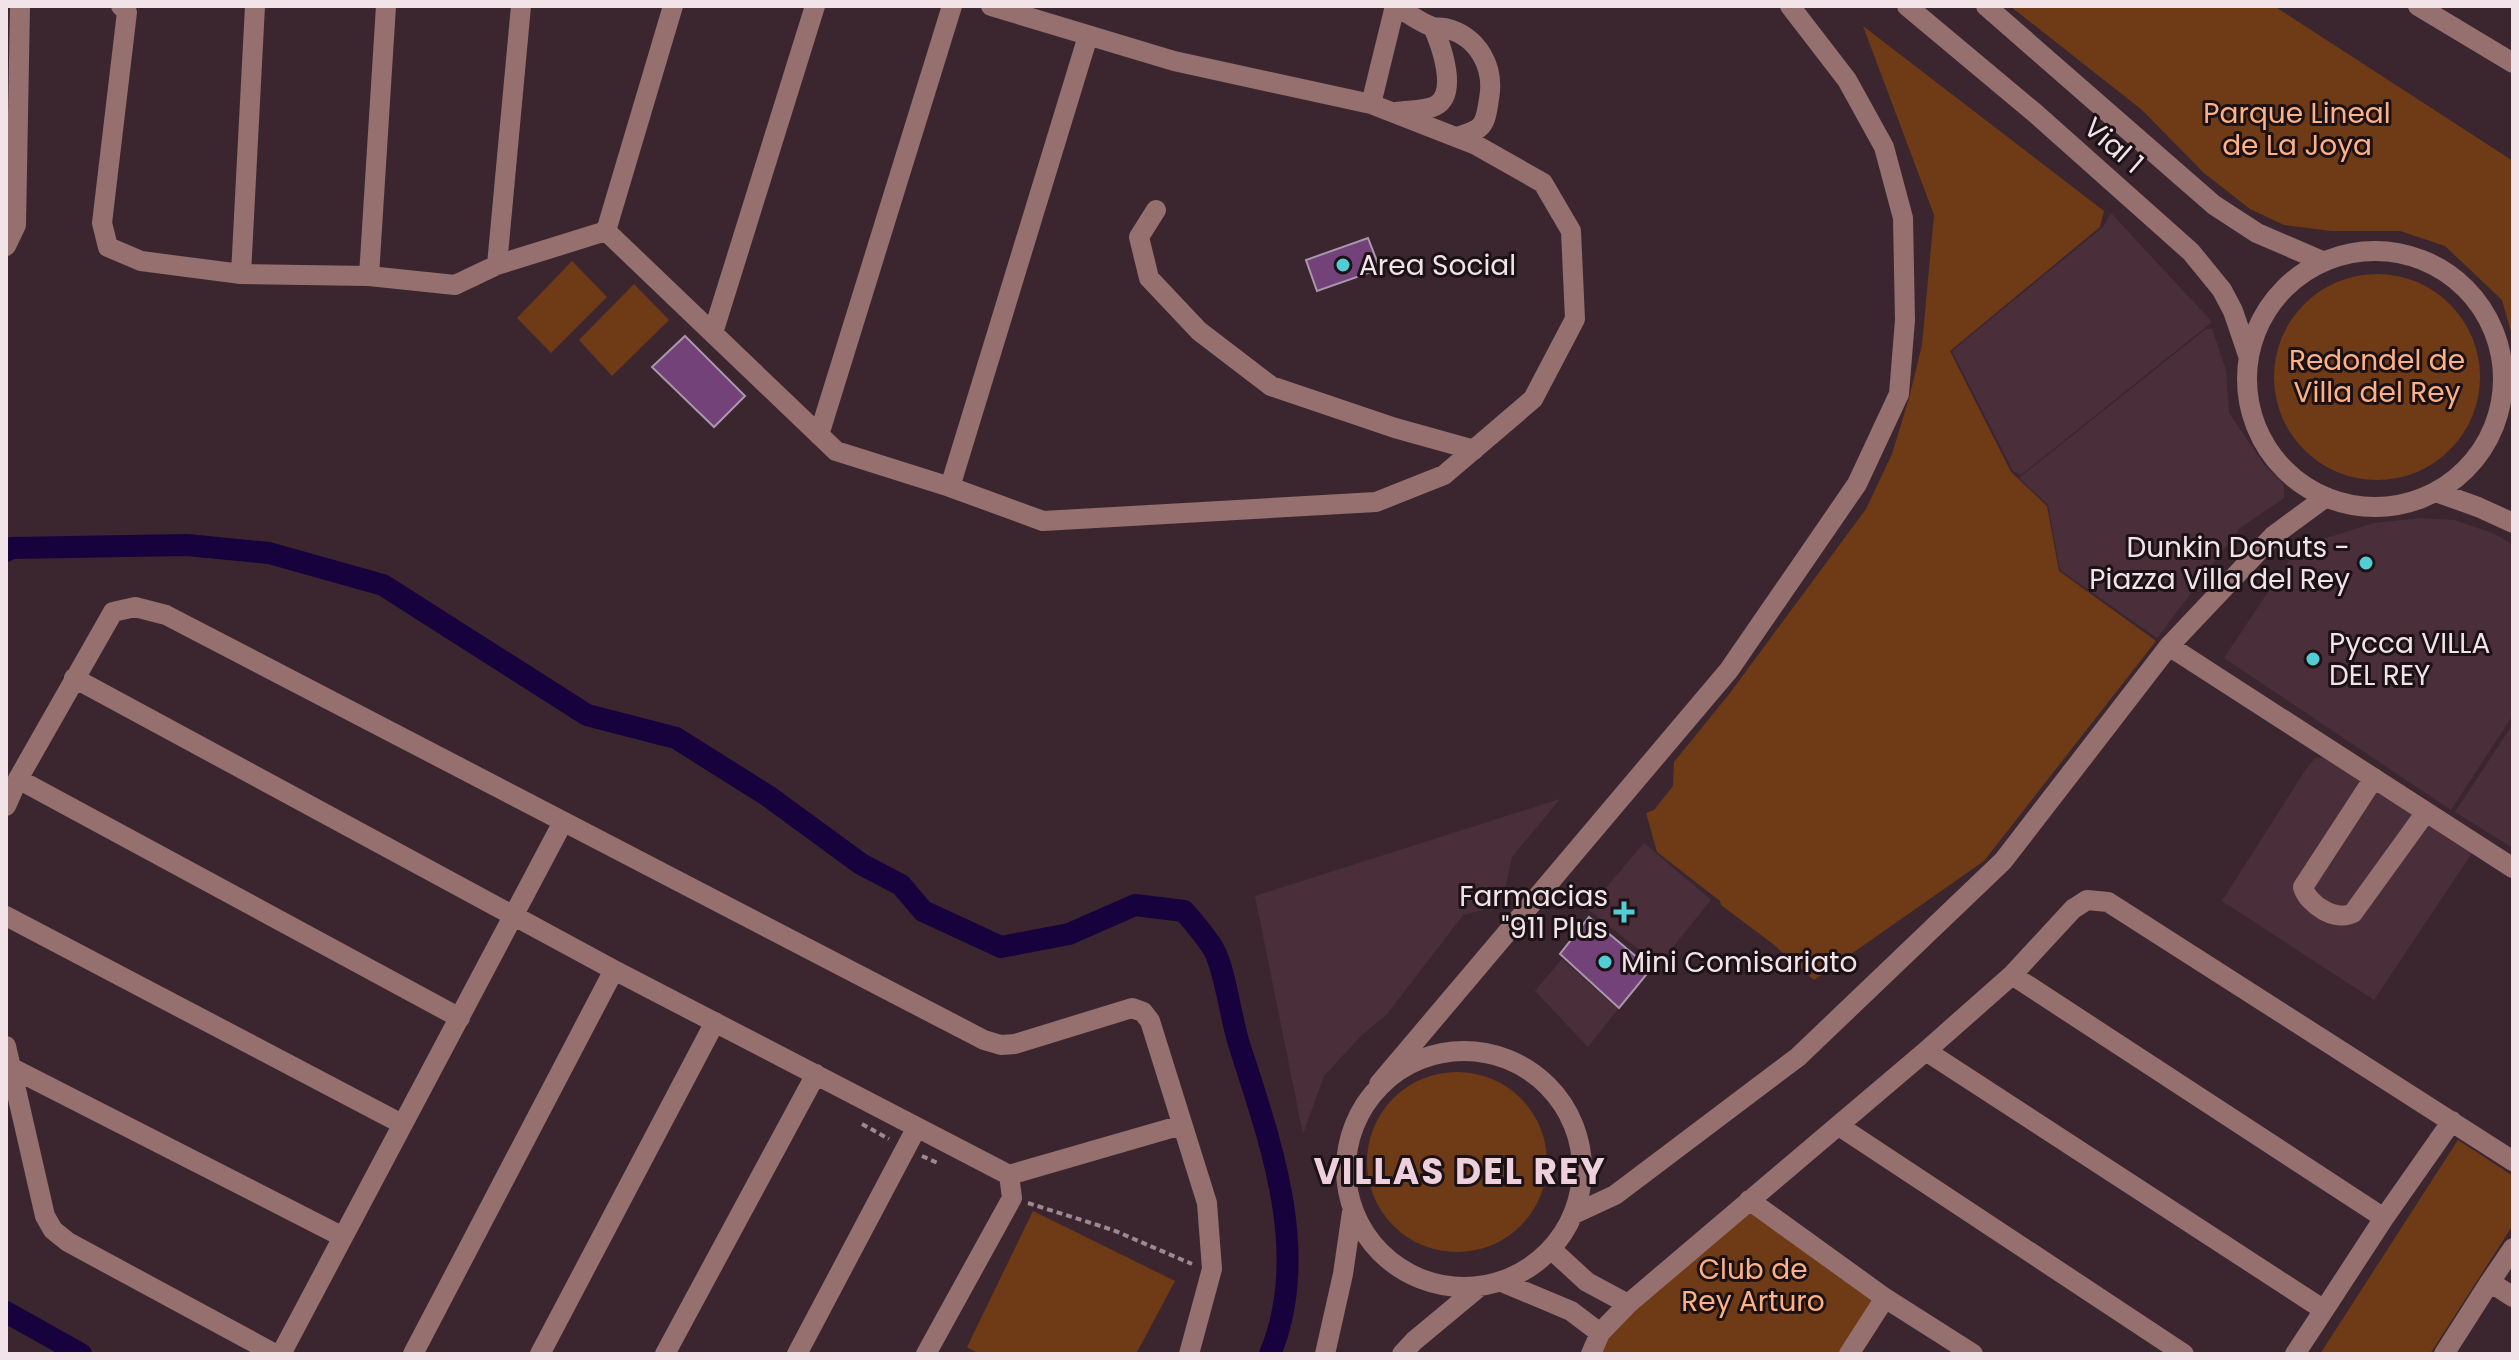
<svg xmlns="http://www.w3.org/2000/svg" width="2519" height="1360" font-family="Poppins,sans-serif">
  <rect width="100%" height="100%" fill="#3b262f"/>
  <path fill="#4a2f3b" d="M 2111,213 L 2212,322 L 2021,475 L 2013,471 L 1952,351 L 2103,227 Z
    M 2206,329 L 2212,329 L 2226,370 L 2229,413 L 2265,466 L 2284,485 L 2284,498 L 2240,528 L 2157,638 L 2060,570 L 2048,505 L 2019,478 Z
    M 2421,518 L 2454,520 L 2495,534 L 2513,545 L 2513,715 L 2451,810 L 2224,658 L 2298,547 L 2374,523 Z
    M 2513,724 L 2513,848 L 2455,812 Z
    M 2328,757 L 2472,853 L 2374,1000 L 2222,901 L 2306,769 L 2315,758 Z
    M 1560,799 L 1512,857 L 1504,893 L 1483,910 L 1463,915 L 1388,1013 L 1361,1036 L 1324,1076 L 1303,1134 L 1255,896 Z
    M 1644,843 L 1711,900 L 1658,965 L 1588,909 Z
    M 1562,959 L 1618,1009 L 1588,1047 L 1535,991 Z"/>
  <path fill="#6f3a16" d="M 2010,6 L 2274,6 L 2513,161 L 2513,339 L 2502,300 L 2445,246 L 2400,231 L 2331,231 L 2284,225 L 2250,209 L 2204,173 L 2142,110 Z
    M 1863,26 L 2104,211 L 2100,227 L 1950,351 L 2011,472 L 2047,506 L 2059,571 L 2156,641 L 1984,861 L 1814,980 L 1773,944 L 1721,905 L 1720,901 L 1657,852 L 1646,813 L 1654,810 L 1673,786 L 1674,762 L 1730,693 L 1866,509 L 1892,454 L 1909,398 L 1922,345 L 1934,215 Z
    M 572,261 L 607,297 L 551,353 L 517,318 Z
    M2274 377a103 103 0 1 1 206 0a103 103 0 1 1-206 0Z
    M 634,284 L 669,320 L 612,376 L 579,340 Z
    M1367 1162a90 90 0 1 1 180 0a90 90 0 1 1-180 0Z
    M 2458,1140 L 2513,1176 L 2513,1225 L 2430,1354 L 2320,1354 Z
    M 1749,1200 L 1885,1298 L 1849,1354 L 1590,1354 Z
    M 1033,1211 L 1175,1281 L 1136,1354 L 979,1354 L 967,1347 Z"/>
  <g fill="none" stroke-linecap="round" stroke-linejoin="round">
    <path stroke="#18023d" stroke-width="22" d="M 6,551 L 11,548 L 187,545 L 269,553 L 383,585 L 587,715 L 676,738 L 768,796 L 861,864 L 901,885 L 923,911 L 1001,947 L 1069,934 L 1135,905 L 1184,911 C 1194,923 1206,936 1214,950 C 1225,970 1231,1019 1239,1044 C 1270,1141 1312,1254 1270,1354
      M 6,1312 L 81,1354"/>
  </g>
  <path fill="#724279" stroke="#a997ac" stroke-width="2" d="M 1368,238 L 1380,269 L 1317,291 L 1306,260 Z
    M 685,336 L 745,396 L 714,427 L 652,367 Z
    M 1589,917 L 1651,969 L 1619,1008 L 1560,954 Z"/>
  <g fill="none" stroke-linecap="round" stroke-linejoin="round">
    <path stroke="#9b8a91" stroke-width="4" stroke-dasharray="6 4" stroke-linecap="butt" d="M 862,1124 L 889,1139
      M 922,1156 L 940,1164
      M 1028,1203 L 1113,1230 L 1192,1264"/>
    <path stroke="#95706f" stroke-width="20" d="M 121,6 L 127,12 L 102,223 L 108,247 L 141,261 L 241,274 L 369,276 L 455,285 L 497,265 L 606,231 L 836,451 L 950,487 L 1043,521 L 1376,502 L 1444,475 L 1533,399 L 1575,319 L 1571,231 L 1543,183 L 1476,145 L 1371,104 L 1174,61 L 991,6
      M 1395,6 C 1407,12 1420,23 1433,27 C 1438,28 1440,27 1445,28 C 1478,36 1495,67 1489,99 C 1485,126 1484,129 1457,137
      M 1907,6 L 2035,113 L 2191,252 L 2222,290 L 2233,311 L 2248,355
      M 1986,6 L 2214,205 L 2257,233 L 2322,261
      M 2418,6 L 2513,63
      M 1371,104 L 1395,6
      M 1396,112 C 1407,110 1425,111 1435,106 C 1459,94 1441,45 1433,27
      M 1156,210 L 1139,237 L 1149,278 L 1199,331 L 1271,386 L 1395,428 L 1474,450
      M 606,231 L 673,6
      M 6,246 L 16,225 L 20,6
      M2247 379a128 128 0 1 1 256 0a128 128 0 1 1-256 0Z
      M 497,265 L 521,6
      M 241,274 L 255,6
      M 369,276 L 386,6
      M 713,333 L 815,6
      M 819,435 L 952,6
      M 950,487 L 1088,36
      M 2436,492 L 2478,507 L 2513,523
      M 2169,646 L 2513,868
      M 74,678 L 614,970 L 1009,1175
      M 2374,778 L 2303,887 C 2308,905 2336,922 2353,913 L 2426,812
      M 18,779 L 460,1018
      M 6,806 L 18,779 L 113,612 L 135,607 L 166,615 L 984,1040 L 1001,1045 L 1015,1044 L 1132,1008 L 1143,1012 L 1150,1021 L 1207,1203 L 1212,1269 L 1189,1354
      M 6,916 L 402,1124
      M 2012,975 L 2384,1218 L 2324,1310
      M 6,1046 L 45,1216 L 53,1230 L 68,1242 L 275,1354
      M1346 1169a118 118 0 1 1 236 0a118 118 0 1 1-236 0Z
      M 1926,1051 L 2324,1310 L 2295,1354
      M 10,1067 L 343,1237
      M 1379,1084 L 1729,670 L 1857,484 L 1899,394 L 1905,320 L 1903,218 L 1884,147 L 1847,80 L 1790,6
      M 1839,1126 L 2184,1354
      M 1749,1200 L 1885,1298 L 1849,1354
      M 1574,1214 L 1615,1195 L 1798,1057 L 2003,861 L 2169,646 L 2273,536 L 2326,497
      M 2384,1218 L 2452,1121
      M 2513,1248 L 2490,1282 L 2513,1297
      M 1552,1250 L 1587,1282 L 1628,1304
      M 1502,1282 L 1571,1311 L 1600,1333
      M 1885,1298 L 1973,1354
      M 281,1354 L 563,822
      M 413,1354 L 614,970
      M 540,1354 L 715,1022
      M 665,1354 L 816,1074
      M 797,1354 L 917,1127
      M 926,1354 L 1012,1198 L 1009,1175 L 1182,1125
      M 1325,1354 L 1343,1274 L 1352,1212
      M 1402,1354 L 1414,1341 L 1479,1287
      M 1591,1354 L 1600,1333 L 1628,1304 L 1926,1051 L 2012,975 L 2073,909 L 2087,900 L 2108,902 L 2513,1161
      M 2444,1354 L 2490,1282"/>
  </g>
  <g fill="#52ccd5" stroke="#1c1216" stroke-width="3">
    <circle cx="1343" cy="265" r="8"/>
    <circle cx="2366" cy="563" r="8"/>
    <circle cx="2313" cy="659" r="8"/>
    <path d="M1620 900h8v8h8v8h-8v8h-8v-8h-8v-8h8z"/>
    <circle cx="1605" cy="962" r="8"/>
  </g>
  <g text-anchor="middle" stroke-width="6" stroke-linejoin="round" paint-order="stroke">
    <g font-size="28" fill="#fdb185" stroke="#1c1216">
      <text x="2297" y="123">Parque Lineal<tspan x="2297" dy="32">de La Joya</tspan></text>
      <text x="2377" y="370">Redondel de<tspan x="2377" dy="32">Villa del Rey</tspan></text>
      <text x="1753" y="1279">Club de<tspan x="1753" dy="32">Rey Arturo</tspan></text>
    </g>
    <g font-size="28" fill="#f2e3e9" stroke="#1c1216">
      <text transform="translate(2114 145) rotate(41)" y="10">Vial 1</text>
    </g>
    <g font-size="28" fill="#f2e3e9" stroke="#1c1216" text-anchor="start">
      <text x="1359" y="275">Area Social</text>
      <text x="2350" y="557" text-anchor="end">Dunkin Donuts -<tspan x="2350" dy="32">Piazza Villa del Rey</tspan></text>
      <text x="2329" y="653">Pycca VILLA<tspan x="2329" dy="32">DEL REY</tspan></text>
      <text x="1608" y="906" text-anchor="end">Farmacias<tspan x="1608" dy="32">"911 Plus</tspan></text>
      <text x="1621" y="972">Mini Comisariato</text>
    </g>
    <g font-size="36" font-weight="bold" letter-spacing="2" fill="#edd0dc" stroke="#1c1216">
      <text x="1460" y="1184">VILLAS DEL REY</text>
    </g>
  </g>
  <rect width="2519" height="1360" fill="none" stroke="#f2e3e9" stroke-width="16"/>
</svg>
